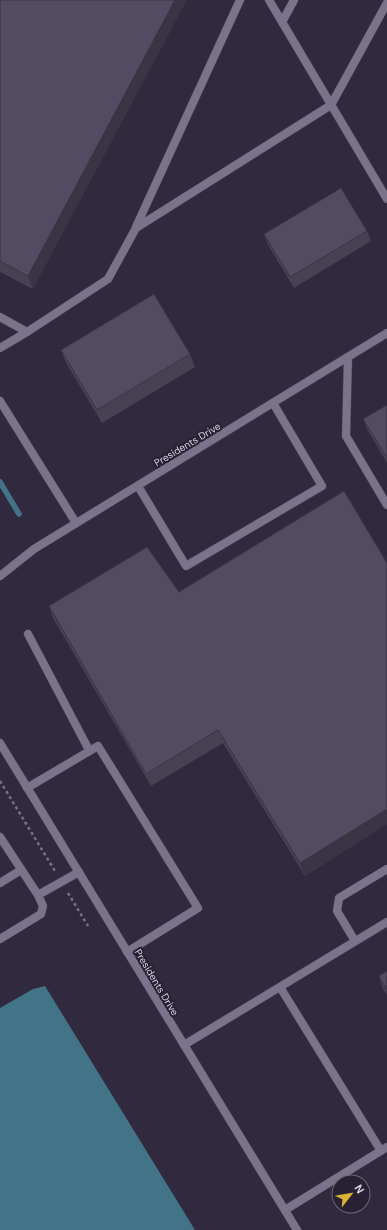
<svg xmlns="http://www.w3.org/2000/svg" width="387" height="1230" font-family="'DM Sans',sans-serif">
  <rect width="100%" height="100%" fill="#312a3e"/>
  <path fill="#427487" d="M 45,986 L 195,1230 L 0,1230 L 0,1008 L 33,989 Z"/>
  <g fill="none" stroke-linecap="round" stroke-linejoin="round">
    <path stroke="#427487" stroke-width="5.5" d="M 0,482 L 19,514"/>
    <g stroke="#4a4556" stroke-width="9">
      <path id="service" d="M 269,0 L 387,199
        M 282,22 L 294,0
        M 136,227 L 240,0
        M 0,317 L 27,332 L 108,279 L 136,228 L 331,105 L 387,3
        M 0,348 L 27,332
        M 348,357 L 346,436 L 387,505
        M 0,401 L 76,523
        M 138,486 L 186,566 L 322,486 L 273,403
        M 28,634 L 89,750
        M 27,788 L 98,746 L 198,908 L 127,952
        M 0,837 L 38,895 L 79,872
        M 0,883 L 21,870
        M 0,939 L 41,914 L 43,906 L 38,895
        M 355,941 L 337,911 L 339,898 L 387,869
        M 280,987 L 381,1151
        M 184,1045 L 387,922
        M 285,1210 L 387,1147"/>
    </g>
    <g stroke="#4a4556" stroke-width="9">
      <path id="tertiary" d="M 0,576 L 34,549 L 387,333
        M 0,743 L 297,1230"/>
    </g>
    <path stroke="#787384" stroke-width="2.5" stroke-dasharray="3 3" stroke-linecap="butt" d="M 0,781 L 55,871
      M 68,893 L 88,926"/>
    <use href="#service" stroke="#7a738b" stroke-width="8"/>
    <use href="#tertiary" stroke="#7a738b" stroke-width="8"/>
  </g>
  <path fill="#474154" d="M 0,0 L 33,289 L 0,272 Z
    M 367,231 L 371,241 L 294,288 L 268,245 L 264,234 Z
    M 61,350 L 190,354 L 195,367 L 102,423 L 66,363 Z
    M 387,405 L 387,463 L 368,431 L 363,419 Z
    M 387,563 L 387,824 L 305,876 L 223,743 L 151,786 L 53,618 L 49,606 L 179,592 Z
    M 387,971 L 387,995 L 383,989 L 379,976 Z"/>
  <path fill="#393545" d="M 175,0 L 187,0 L 33,289 L 28,276 Z
    M 387,809 L 387,824 L 305,876 L 300,863 Z"/>
  <path fill="#524c62" stroke="#393545" d="M 0,0 L 175,0 L 28,276 L 0,261 Z
    M 341,188 L 367,231 L 290,277 L 264,234 Z
    M 154,294 L 190,354 L 97,410 L 61,350 Z
    M 387,405 L 387,458 L 363,419 Z
    M 344,491 L 387,563 L 387,809 L 300,863 L 218,730 L 146,774 L 49,606 L 147,547 L 179,592 Z
    M 387,971 L 387,990 L 379,976 Z"/>
  <g text-anchor="middle" stroke-width="4" stroke-linejoin="round" paint-order="stroke">
    <g font-size="10" fill="#d7d3e0" stroke="#272134">
      <text transform="translate(187 444) rotate(-31)" y="4">Presidents Drive</text>
      <text transform="translate(157 982) rotate(59)" y="4">Presidents Drive</text>
    </g>
  </g>
  <g transform="translate(351 1194) rotate(59)"><circle r="19" fill="#272134" stroke="#6d6879"/>
  <path d="M0-3L7 15L0 10L-7 15Z" fill="#dab333"/>
  <text y="-6" font-size="11" font-weight="bold" text-anchor="middle" fill="#d7d3e0">N</text>
  </g>
</svg>
